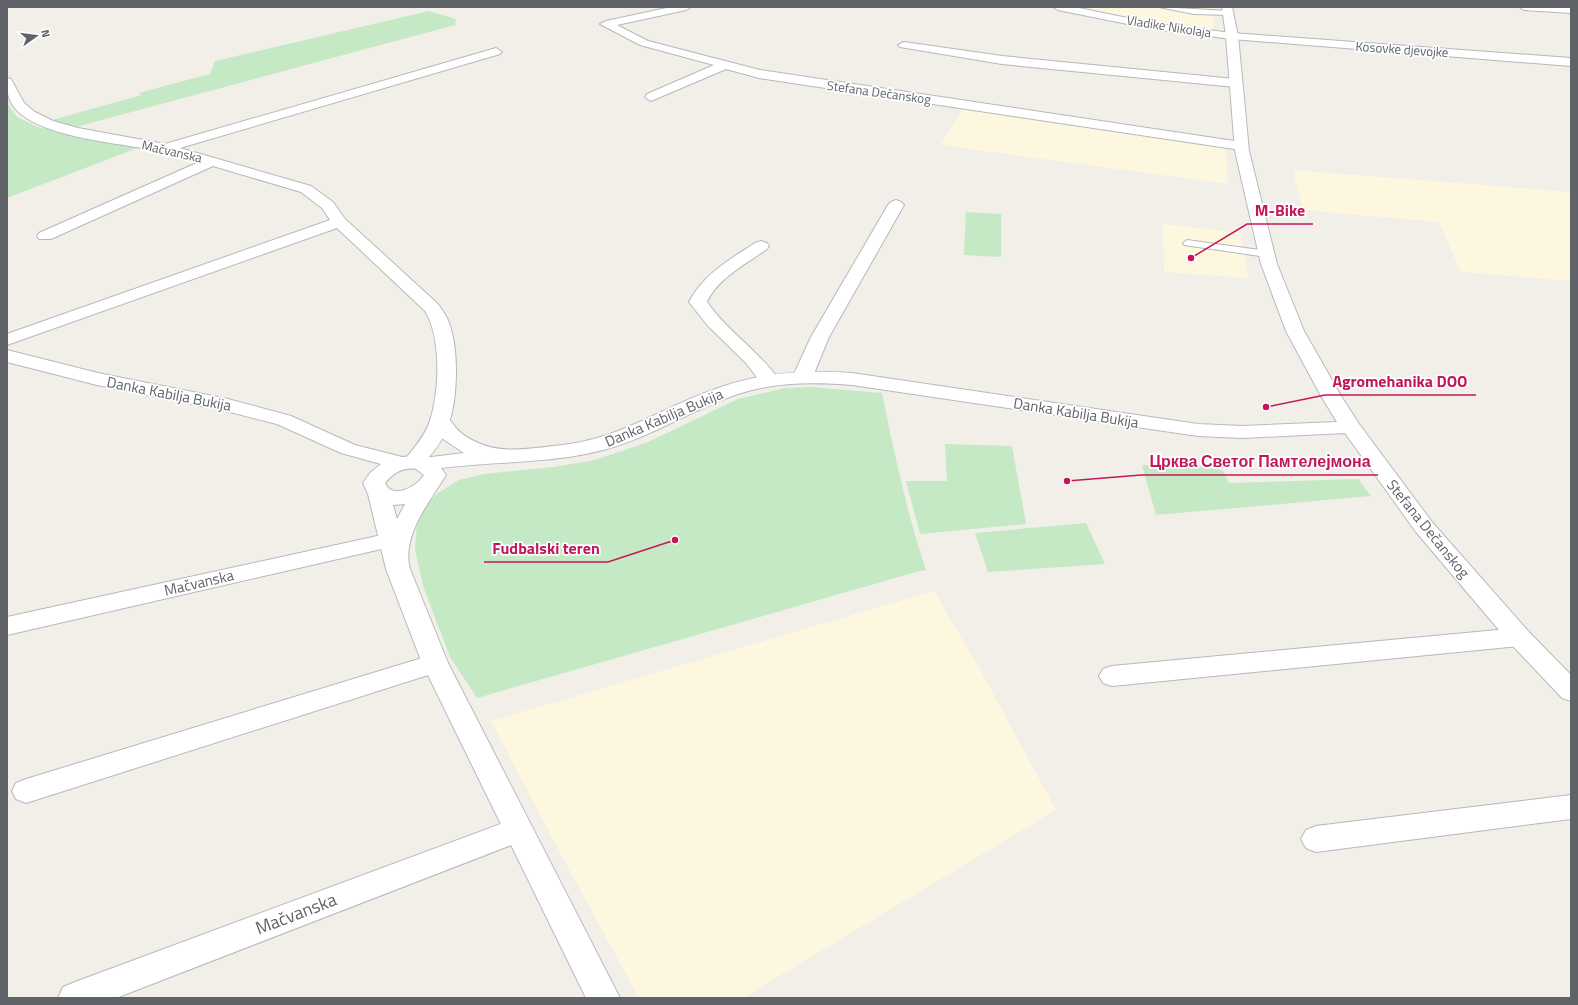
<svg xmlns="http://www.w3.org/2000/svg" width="1578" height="1005" font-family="'Titillium Web',sans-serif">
  <rect width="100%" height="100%" fill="#f1efe8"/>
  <path fill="#fef7e0" d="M 1067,7 L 1213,7 L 1214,32 L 1154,24 Z
    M 966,103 L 1225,142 L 1228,184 L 941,145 Z
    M 1293,170 L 1571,192 L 1571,281 L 1461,272 L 1439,222 L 1303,210 Z
    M 1163,224 L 1241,233 L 1248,278 L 1164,272 Z
    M 934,591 L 983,675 L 1056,810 L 743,998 L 639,998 L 564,860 L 491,721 Z"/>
  <path fill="#c5e8c5" d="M 429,11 L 456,19 L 455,25 L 76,127 L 52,120 L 142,95 L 138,93 L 210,74 L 215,61 Z
    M 7,103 L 17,117 L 38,127 L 140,147 L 7,198 Z
    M 966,212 L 1001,214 L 1001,257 L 964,255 Z
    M 810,387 L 882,393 C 894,453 907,513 926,570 L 916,572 L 477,698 L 450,657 L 423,586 L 415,549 L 417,522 L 426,505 L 438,493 L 459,480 L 484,474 L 553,467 L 591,461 L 619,452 L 648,442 L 738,399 L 785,388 Z
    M 945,444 L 1012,446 L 1026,524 L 920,534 L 906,481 L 947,481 Z
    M 1142,465 L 1216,467 L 1224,472 L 1229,483 L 1358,479 L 1371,496 L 1156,515 Z
    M 1086,523 L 1105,564 L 988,572 L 975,533 Z"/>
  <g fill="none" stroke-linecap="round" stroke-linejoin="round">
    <g stroke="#b5b8bc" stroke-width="2">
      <path id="lane" d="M 1159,7 L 1228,11 L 1231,13 L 1228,15 L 1194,14 Z
        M 1187,240 L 1267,251 L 1271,254 L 1267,257 L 1184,245 L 1183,243 Z"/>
    </g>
    <g stroke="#b5b8bc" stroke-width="2">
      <path id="street" d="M 671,7 L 691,7 L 686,10 L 617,25 L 648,41 L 760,70 L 1241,142 L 1246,143 L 1248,146 L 1246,149 L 1241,150 L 759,78 L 726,69 L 651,101 L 645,97 L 647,94 L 714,65 L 640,45 L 600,24 L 606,21 Z
        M 1053,7 L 1074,7 L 1152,23 L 1232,33 L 1571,58 L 1571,66 L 1232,39 L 1152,29 L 1058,10 Z
        M 1519,7 L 1571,7 L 1571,13 L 1524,10 Z
        M 904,42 L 1002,56 L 1235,79 L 1241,83 L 1235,87 L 1002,64 L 900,47 L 898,45 Z
        M 496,48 L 502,52 L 500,54 L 180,148 L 311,186 L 333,202 L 345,219 L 438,304 C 442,310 447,316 449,323 C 459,349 458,399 448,426 C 443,441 432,454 421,466 L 414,468 L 407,466 L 403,462 C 412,450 422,440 428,426 C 440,396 442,338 425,311 L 337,228 L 7,345 L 7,334 L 330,220 L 322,208 L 301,192 L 213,166 L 51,239 L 39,239 L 37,236 L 39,233 L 199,162 C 187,158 175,155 164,152 C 125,143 39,139 14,107 C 7,98 7,89 7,78 L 11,79 L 24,103 L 35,112 L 53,121 L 78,128 L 165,144 Z
        M 896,200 L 901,202 L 904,205 L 829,337 L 813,376 L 810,380 L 803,382 L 796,380 L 793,376 L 811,337 L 888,205 L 891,202 Z
        M 761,241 L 767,243 L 769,246 L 767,249 C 746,264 718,278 707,302 C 727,331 758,350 779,380 L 776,384 L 769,386 L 762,384 L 746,363 L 708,326 L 689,302 C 703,274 731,259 755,243 Z
        M 391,533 L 399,535 L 402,540 L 399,545 L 7,635 L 7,617 Z
        M 1519,628 L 1528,631 L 1532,637 L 1528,643 L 1519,646 L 1112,686 L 1103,683 L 1099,676 L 1103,669 L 1112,666 Z
        M 435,654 L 444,656 L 448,663 L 444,670 L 26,803 L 16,799 L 12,791 L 16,783 L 26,779 Z
        M 1571,795 L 1571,819 L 1316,852 L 1306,848 L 1301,839 L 1306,830 L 1316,826 Z
        M 517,818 L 527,821 L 532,830 L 527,839 L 116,998 L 58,998 L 63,987 L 75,982 Z"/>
    </g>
    <g stroke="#b6babf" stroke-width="2">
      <path id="secondary" d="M 1222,7 L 1232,7 L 1238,36 L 1249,151 L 1277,264 L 1304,331 L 1341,396 L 1359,424 L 1432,522 L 1528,631 L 1571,675 L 1571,701 L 1562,698 L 1510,643 L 1416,532 L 1345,433 L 1242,438 L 1198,436 L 852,385 C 813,382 775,382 738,394 C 693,409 653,436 607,449 C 553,464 496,461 441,468 L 446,475 C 430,501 401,536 410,569 L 448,663 L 620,998 L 586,998 L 422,663 L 386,569 L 368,494 L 363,483 L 370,473 L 381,464 L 341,453 L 277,424 L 226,411 L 97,385 L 7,362 L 7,350 L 98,373 L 228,399 L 291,416 L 355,445 L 402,457 L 414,456 L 423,458 L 464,453 L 443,439 L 430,421 L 433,417 C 437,416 443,414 447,417 C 449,419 451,422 453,424 C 458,432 466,437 474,441 C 498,454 527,449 554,446 C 622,440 662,406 724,386 C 766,372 808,370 852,373 L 1198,424 L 1242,426 L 1337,422 L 1321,396 L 1286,331 L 1261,264 L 1235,151 L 1226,36 ZM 416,469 L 424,475 C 417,487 392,500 385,483 C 393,473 403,467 416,469 ZM 405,504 L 397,519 L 393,505 Z"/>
    </g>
    <use href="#lane" fill="#fff" fill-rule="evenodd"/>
    <use href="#street" fill="#fff" fill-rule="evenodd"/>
    <use href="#secondary" fill="#fff" fill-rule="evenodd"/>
  </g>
  <g text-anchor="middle" stroke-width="3.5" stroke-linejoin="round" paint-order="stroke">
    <g font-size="13" fill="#5f6368" stroke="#fff">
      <text transform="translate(1169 26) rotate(9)" y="5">Vladike Nikolaja</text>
      <text transform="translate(1402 49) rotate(4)" y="5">Kosovke djevojke</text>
      <text transform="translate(879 92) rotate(8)" y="5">Stefana Dečanskog</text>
      <text transform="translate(172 151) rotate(13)" y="5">Mačvanska</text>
    </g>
    <g font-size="15" fill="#5f6368" stroke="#fff">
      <text transform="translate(169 394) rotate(11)" y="5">Danka Kabilja Bukija</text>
      <text transform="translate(1076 413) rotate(9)" y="5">Danka Kabilja Bukija</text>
      <text transform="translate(664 418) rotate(-23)" y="5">Danka Kabilja Bukija</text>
      <text transform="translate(1428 529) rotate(51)" y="5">Stefana Dečanskog</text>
      <text transform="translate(199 583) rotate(-13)" y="5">Mačvanska</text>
    </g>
    <g font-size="18" fill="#5f6368" stroke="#fff">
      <text transform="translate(296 914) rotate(-21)" y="6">Mačvanska</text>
    </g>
  </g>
  <path fill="none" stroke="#c2185b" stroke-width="1.5" d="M1191 258L1247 224H1313M1266 407L1325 395H1476M1067 481L1141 475H1378M675 540L608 562H484"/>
  <g fill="#c2185b" stroke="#fff" stroke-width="1.5">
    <circle cx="1191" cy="258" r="4"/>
    <circle cx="1266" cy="407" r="4"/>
    <circle cx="1067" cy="481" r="4"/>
    <circle cx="675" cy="540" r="4"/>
  </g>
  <g font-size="16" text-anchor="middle" font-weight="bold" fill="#c2185b" stroke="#fff" stroke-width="3.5" stroke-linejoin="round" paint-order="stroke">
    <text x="1280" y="216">M-Bike</text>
    <text x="1400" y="387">Agromehanika DOO</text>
    <text x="1260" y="467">Црква Светог Памтелејмона</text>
    <text x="546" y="554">Fudbalski teren</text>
  </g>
  <rect width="1578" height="1005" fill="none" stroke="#5f6368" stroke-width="16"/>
  <g transform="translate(36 36) rotate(76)" stroke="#ffffff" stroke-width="3" paint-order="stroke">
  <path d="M0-3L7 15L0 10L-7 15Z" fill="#5f6368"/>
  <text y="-6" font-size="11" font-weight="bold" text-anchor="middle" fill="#5f6368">N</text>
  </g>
</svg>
